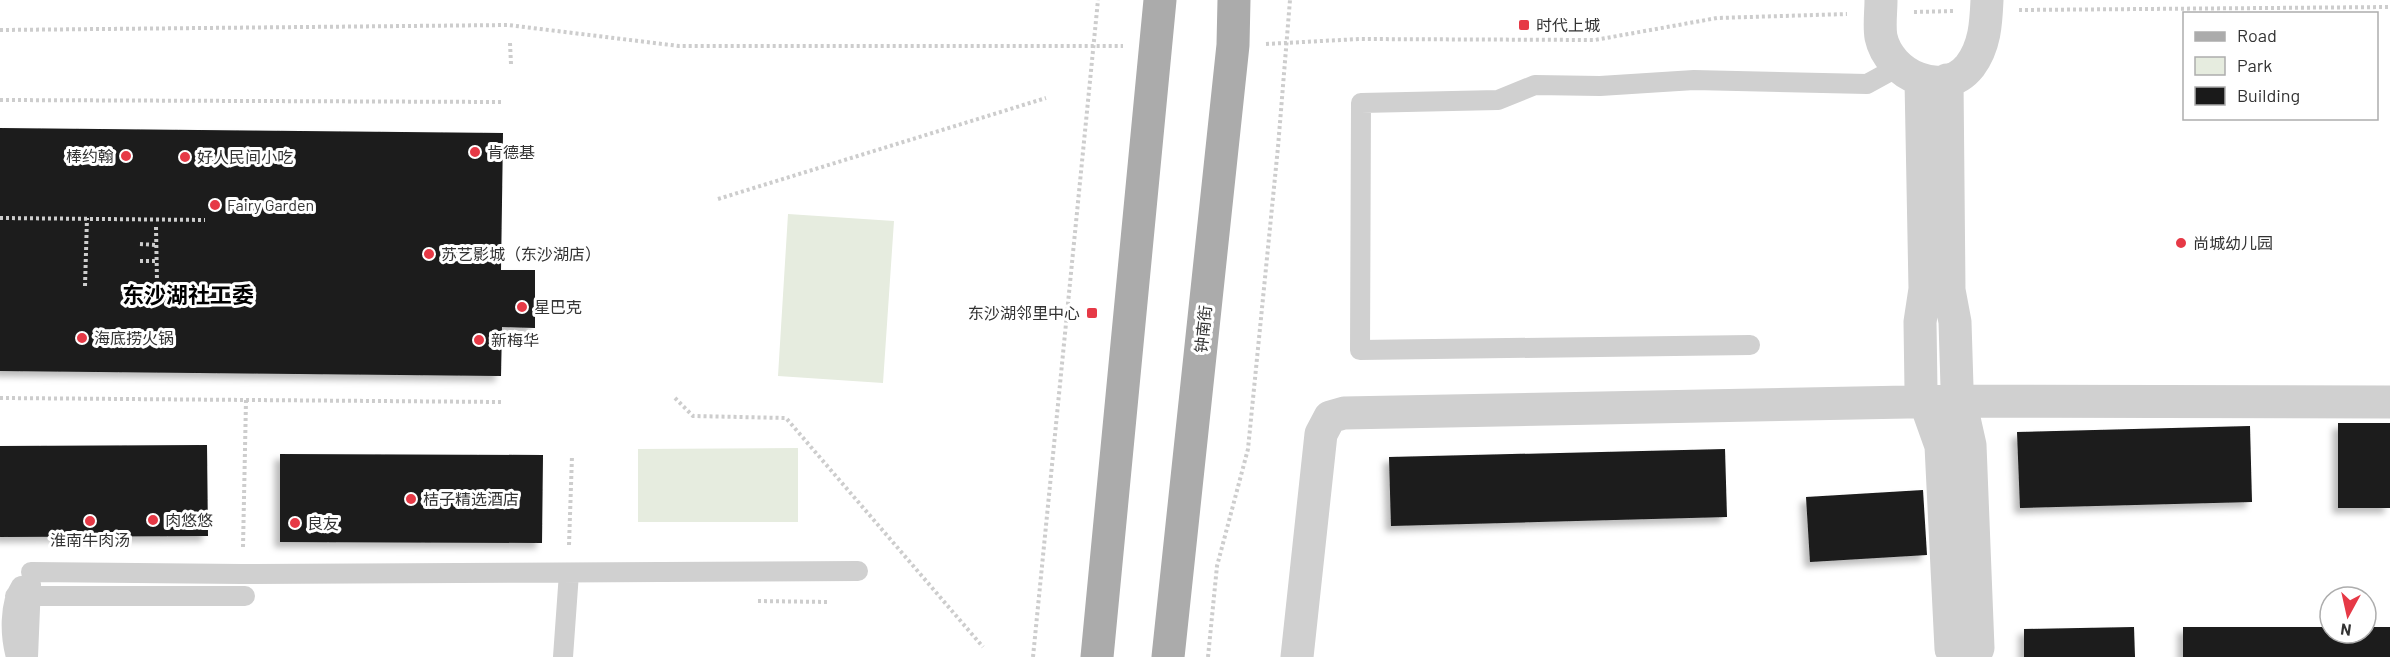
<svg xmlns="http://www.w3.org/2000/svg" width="2390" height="657" font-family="Barlow,'Noto Sans SC',sans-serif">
  <defs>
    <filter id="shadow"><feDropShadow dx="-5.5" dy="5.5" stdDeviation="3" flood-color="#0004"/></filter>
  </defs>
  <rect width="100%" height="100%" fill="#fff"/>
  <path fill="#e6ecdf" d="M 788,214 L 894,221 L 883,383 L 778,376 Z
    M 798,448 L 798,522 L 638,522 L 638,449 Z"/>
  <path fill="#1a1a1a" filter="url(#shadow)" d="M 0,128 L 503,133 L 501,270 L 535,270 L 535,328 L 502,327 L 501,376 L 0,371 Z
    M 2338,423 L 2390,423 L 2390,508 L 2338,508 Z
    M 2250,426 L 2252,502 L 2020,508 L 2017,432 Z
    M 207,445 L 208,536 L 0,537 L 0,446 Z
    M 1725,449 L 1727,517 L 1391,526 L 1389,457 Z
    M 280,454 L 543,455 L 542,543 L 280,542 Z
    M 1923,490 L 1927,555 L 1810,562 L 1806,497 Z
    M 2134,627 L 2135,657 L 2024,657 L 2024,629 Z
    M 2183,627 L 2330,627 L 2330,633 L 2366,633 L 2366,627 L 2390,627 L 2390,657 L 2183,657 Z"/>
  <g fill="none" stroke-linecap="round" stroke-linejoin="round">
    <path stroke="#cdcdcd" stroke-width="4" stroke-dasharray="3 3" stroke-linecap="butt" d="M 2019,10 L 2390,7
      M 1914,12 L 1955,11
      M 0,30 L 508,25 L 679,46 L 1123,46
      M 510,43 L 511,64
      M 1266,44 L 1359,39 L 1595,40 L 1717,18 L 1847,14
      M 0,100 L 502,102
      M 718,199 L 1046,98
      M 0,218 L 205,220
      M 156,227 L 157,281
      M 140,244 L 156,245
      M 140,261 L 157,261
      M 85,286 L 87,218
      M 0,398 L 501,402
      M 675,398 L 693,416 L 786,418 L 983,647
      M 569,545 L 572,456
      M 243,547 L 246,400
      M 758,601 L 829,602
      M 1033,657 L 1098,0
      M 1208,657 L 1217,566 L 1248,449 L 1278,147 L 1290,0"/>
    <path stroke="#d0d0d0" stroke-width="20" d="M 1750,345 L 1360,350 L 1361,103 L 1498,100 L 1535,85 L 1600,86 L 1694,80 L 1867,84 L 1898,67
      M 31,572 L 242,574 L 858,571
      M 15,596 L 245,596
      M 16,657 C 10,636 9,604 21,586
      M 28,657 L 31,584
      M 563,657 L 569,573"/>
    <path stroke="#d0d0d0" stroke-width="33" d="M 1881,0 C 1881,12 1879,26 1881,37 C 1889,75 1943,100 1970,66 C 1985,46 1986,23 1987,0
      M 1947,80 L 1949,290 L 1955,322 L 1957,387 L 1970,445 L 1978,648 L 1974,657
      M 1921,81 L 1925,289 L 1920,322 L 1921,390 L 1941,446 L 1951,649 L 1958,657
      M 1297,657 L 1321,434 L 1330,417 L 1344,413 L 1960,401 L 2390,402"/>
    <path stroke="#ababab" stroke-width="33" d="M 1097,657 L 1160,0
      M 1168,657 L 1233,45 L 1234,0"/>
  </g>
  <g fill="#e63946" stroke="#fff" stroke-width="2">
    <rect x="1518" y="19" width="12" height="12" rx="3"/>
    <circle cx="475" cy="152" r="6"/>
    <circle cx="126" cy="156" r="6"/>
    <circle cx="185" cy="157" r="6"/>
    <circle cx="215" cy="205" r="6"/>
    <circle cx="2181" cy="243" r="6"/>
    <circle cx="429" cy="254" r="6"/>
    <circle cx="522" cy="307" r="6"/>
    <rect x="1086" y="307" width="12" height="12" rx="3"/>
    <circle cx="82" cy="338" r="6"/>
    <circle cx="479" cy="340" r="6"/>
    <circle cx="411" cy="499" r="6"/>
    <circle cx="153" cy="520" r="6"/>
    <circle cx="90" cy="521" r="6"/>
    <circle cx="295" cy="523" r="6"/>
  </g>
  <g text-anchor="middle" stroke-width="6" stroke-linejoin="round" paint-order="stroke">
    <g font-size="16" fill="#333" stroke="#fff" text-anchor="start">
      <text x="1536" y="31">时代上城</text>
      <text x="487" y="158">肯德基</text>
      <text x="114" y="162" text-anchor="end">棒约翰</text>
      <text x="197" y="163">好人民间小吃</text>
      <text x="227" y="211">Fairy Garden</text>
      <text x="2193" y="249">尚城幼儿园</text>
      <text x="441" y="260">苏艺影城（东沙湖店）</text>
      <text x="534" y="313">星巴克</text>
      <text x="1080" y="319" text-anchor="end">东沙湖邻里中心</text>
      <text x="94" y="344">海底捞火锅</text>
      <text x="491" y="346">新梅华</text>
      <text x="423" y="505">桔子精选酒店</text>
      <text x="165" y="526">肉悠悠</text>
      <text x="307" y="529">良友</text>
      <text x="90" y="546" text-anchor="middle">淮南牛肉汤</text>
    </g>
    <g font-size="16" fill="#333" stroke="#fff">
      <text transform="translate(1203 329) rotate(-84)" y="6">钟南街</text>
    </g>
    <g font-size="22" font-weight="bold" fill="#000" stroke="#fff">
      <text x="188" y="303">东沙湖社工委</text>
    </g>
  </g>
  <rect x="2183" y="12" width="195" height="108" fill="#ffffff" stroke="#adadad" stroke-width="1.5"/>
  <rect x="2195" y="32" width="30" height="9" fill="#ababab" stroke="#adadad" stroke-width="1.5"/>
  <text x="2237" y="42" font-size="18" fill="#333333">Road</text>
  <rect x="2195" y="57" width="30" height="18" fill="#e6ecdf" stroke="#adadad" stroke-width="1.5"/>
  <text x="2237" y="72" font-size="18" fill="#333333">Park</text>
  <rect x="2195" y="87" width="30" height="18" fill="#1a1a1a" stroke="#adadad" stroke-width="1.5"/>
  <text x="2237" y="102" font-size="18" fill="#333333">Building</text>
  <g transform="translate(2348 615) rotate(188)"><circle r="28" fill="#ffffff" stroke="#adadad" stroke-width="1.5"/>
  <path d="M0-4.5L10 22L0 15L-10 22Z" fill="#e63946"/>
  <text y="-9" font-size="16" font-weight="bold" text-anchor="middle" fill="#333333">N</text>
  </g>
</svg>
